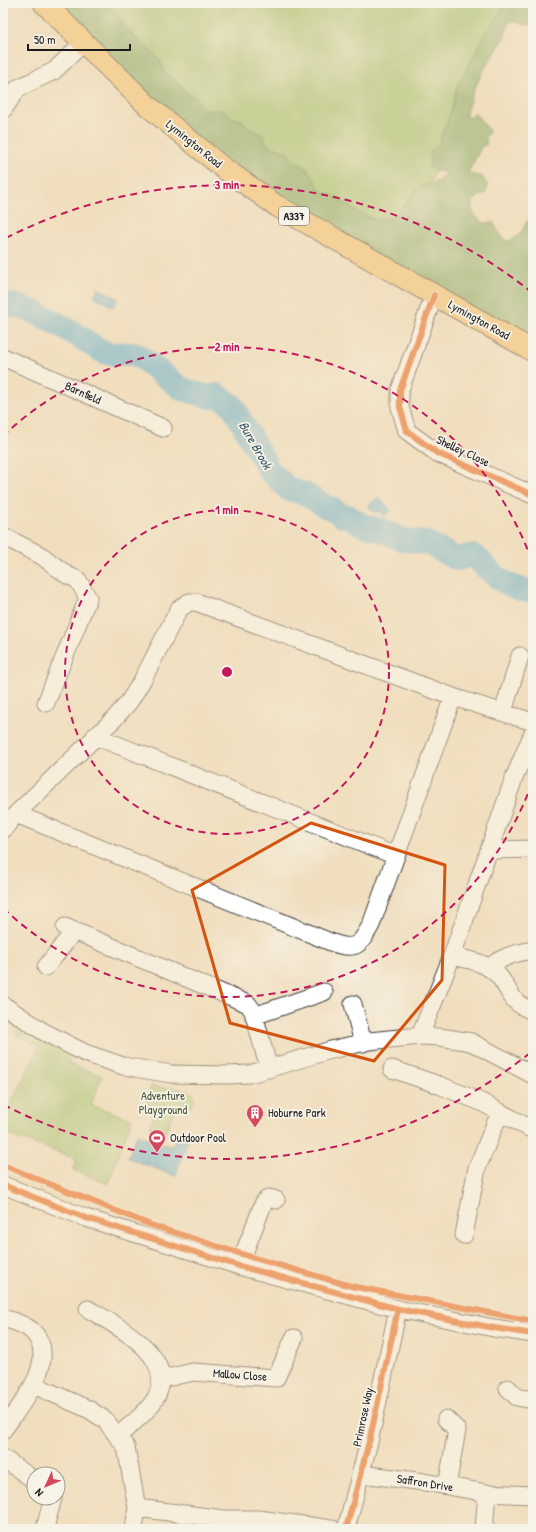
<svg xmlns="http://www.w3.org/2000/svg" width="536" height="1532" font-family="'Patrick Hand',sans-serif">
  <rect width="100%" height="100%" fill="#f7f3e8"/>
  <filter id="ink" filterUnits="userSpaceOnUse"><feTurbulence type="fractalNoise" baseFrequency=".025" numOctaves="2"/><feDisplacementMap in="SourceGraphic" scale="8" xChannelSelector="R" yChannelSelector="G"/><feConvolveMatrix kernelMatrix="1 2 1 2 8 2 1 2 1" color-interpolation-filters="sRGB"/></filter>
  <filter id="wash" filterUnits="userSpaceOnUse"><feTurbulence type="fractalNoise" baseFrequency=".012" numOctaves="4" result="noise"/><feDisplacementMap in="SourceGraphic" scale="16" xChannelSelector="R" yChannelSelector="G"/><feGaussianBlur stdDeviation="0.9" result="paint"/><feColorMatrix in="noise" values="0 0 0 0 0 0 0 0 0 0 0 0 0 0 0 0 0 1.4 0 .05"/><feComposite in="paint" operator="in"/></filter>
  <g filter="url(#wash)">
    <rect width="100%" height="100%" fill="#f0debe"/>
    <path fill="#9bc16c" stroke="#5c6e44" d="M 69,3 L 510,3 L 479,62 L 407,241 L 289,196 Z
      M 14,1023 L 71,1054 L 68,1063 L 102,1076 L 91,1105 L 132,1119 L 108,1184 L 73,1170 L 76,1159 L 3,1133 L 3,1120 L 39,1046 L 18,1036 Z
      M 151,1086 L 178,1089 L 192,1093 L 195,1098 L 192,1106 L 187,1107 L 185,1105 L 173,1114 L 166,1132 L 150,1126 L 154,1115 L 146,1103 Z"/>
    <path fill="#7ca760" stroke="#4c623e" d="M 49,3 L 108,3 L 127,29 L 160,60 L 165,73 L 182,86 L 185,91 L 197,99 L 204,110 L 225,110 L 232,118 L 242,120 L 248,128 L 263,134 L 267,145 L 287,152 L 293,161 C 309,166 313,178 321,191 C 345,196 371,235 398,213 C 405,206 410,195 417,189 C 426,182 440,185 445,173 L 430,168 L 430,153 L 439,143 L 452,108 L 457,86 L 488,29 L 493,24 L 506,3 L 533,3 L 533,23 C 525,28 522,24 515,20 L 510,22 C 506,30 504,40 499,47 C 484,68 473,88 466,113 L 467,118 L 475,113 C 480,118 485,126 490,132 L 484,138 L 487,140 L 486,145 L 482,146 L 468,173 L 483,177 L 488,186 L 485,194 C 465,201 470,213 484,223 L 493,222 L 498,231 L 506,241 C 516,241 523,231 526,222 L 533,217 L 533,224 L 529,228 L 528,233 L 533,236 L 533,344 L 412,277 L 219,159 Z"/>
    <path fill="#59acd4" stroke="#3a6478" d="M 98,288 L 118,298 L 113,307 L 94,296 Z
      M 378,497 L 391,510 L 384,517 L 378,510 L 375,513 L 368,506 Z
      M 137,1134 L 172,1147 L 177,1134 L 189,1138 L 175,1176 L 128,1158 Z"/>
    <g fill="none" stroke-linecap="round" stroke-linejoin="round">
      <path stroke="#59acd4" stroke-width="24" d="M 3,304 C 28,304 63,327 85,340 C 91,344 99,350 106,353 C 117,356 128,351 139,356 L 182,389 L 209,397 L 217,395 L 232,405 L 269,470 L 288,489 L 305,494 L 327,507 L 332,508 L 342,516 L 348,516 L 362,525 L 380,530 L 404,540 L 427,543 L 457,559 C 463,558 469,554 475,557 C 480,559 482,564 486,568 C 500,580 514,591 533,591"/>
    </g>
  </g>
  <g filter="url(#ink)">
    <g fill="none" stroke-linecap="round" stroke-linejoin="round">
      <g stroke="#3c3934" stroke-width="19">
        <path id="minor" d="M 3,110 L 18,88 L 54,71 L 83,43
          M 434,295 L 400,390 L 400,407 L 407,431 L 437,453 L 533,495
          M 3,357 L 163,428
          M 3,536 L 42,556 L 67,575 L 78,580 L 88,598 L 46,703
          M 503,712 L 520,656
          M 95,736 L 396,856
          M 16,814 L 333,943 C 356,951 360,945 371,925 L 453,697
          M 3,830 L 16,814 L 115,718 L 129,702 L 143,679 L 179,609 L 189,602 L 196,602 L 453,697 L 533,722
          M 490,850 L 533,849
          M 65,927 L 248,1004 L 253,1011 L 269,1069
          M 452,956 C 470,960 490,963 501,979 C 513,996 511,1003 533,1011
          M 46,967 L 74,931
          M 489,968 C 502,956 516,953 533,950
          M 353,1004 L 363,1043
          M 3,1005 L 44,1032 L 85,1053 L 123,1066 L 171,1074 L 227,1075 L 250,1074 L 331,1050 L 369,1041 L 420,1036 L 440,1037 L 471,1042 L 533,1075
          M 254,1016 L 324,992
          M 420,1036 L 452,956 L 514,778 L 533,733
          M 392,1069 L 439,1085 L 481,1102 L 533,1130
          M 3,1185 L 86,1218 L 239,1266 L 398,1309 L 494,1328 L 533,1334
          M 464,1235 L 477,1168 L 500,1112
          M 239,1266 L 264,1202 L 269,1198 L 276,1200
          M 88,1309 C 117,1326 180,1357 155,1399 C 146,1414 130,1425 118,1436
          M 3,1318 C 12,1321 23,1323 31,1330 C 62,1358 20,1406 3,1430
          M 162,1379 L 193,1372 L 276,1378 L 294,1338
          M 34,1385 L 90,1410 L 105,1420 L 126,1447 L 137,1508 L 134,1529
          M 508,1388 L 517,1397 L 533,1400
          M 446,1419 L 457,1430 L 447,1486
          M 3,1458 L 34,1480
          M 362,1474 L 424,1482 L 487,1493 L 533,1495
          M 137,1508 L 224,1519 L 258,1519 L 332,1529
          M 46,1524 L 53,1498
          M 346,1529 L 370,1438 L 398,1309
          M 484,1529 L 487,1493"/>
      </g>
      <g stroke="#3c3934" stroke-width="23">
        <path id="major" d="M 44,3 L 148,106 L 222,167 L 277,206 L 533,351"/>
      </g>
      <use href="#minor" stroke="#fff" stroke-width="17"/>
      <use href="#major" stroke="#f7c06c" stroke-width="21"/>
      <g stroke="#f7f3e8" stroke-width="8">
        <path id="cycleway" d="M 434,295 L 400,390 L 400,407 L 407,431 L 437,453 L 533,495
          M 3,1165 L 151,1225 L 248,1256 L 351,1286 L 533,1321
          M 3,1185 L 86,1218 L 239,1266 L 398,1309 L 494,1328 L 533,1334
          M 346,1529 L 370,1438 L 398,1309"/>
      </g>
      <use href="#cycleway" stroke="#e8590c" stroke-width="6"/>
    </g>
  </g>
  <path d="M0 0H536V1532H0ZM 311,823 L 445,865 L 442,980 L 374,1061 L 230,1023 L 192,890 Z" fill="#f0debe" fill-opacity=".55" fill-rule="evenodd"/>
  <path fill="none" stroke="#d4530e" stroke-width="3" stroke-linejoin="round" d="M 311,823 L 445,865 L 442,980 L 374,1061 L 230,1023 L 192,890 Z"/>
  <g fill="none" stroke="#c2185b" stroke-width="2" stroke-dasharray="7 5">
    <circle cx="227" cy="672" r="162"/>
    <path d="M532 783A325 325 0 0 1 3 908M3 436A325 325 0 0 1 532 561"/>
    <path d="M530 1053A487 487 0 0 1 6 1106M6 238A487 487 0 0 1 530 291"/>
  </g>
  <defs>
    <g id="building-pin" transform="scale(0.9)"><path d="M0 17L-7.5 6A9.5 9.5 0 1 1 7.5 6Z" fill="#d1495b" stroke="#f7f3e8"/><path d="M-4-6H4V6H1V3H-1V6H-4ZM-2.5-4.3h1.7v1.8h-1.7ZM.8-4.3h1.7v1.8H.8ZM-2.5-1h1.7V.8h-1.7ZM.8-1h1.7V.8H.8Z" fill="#fff"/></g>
    <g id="stadium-pin" transform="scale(0.9)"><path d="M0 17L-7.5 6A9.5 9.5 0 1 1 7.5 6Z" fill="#d1495b" stroke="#f7f3e8"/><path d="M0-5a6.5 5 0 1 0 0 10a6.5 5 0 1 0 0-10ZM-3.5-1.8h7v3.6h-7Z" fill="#fff"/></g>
  </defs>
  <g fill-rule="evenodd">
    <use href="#building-pin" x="255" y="1113"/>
    <use href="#stadium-pin" x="157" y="1138"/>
  </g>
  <g text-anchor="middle" stroke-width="3.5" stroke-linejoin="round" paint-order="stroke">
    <rect fill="#f7f3e8" stroke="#5e5c59" stroke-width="1" x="279" y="207" width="30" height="18" rx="3"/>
    <g font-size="11" font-weight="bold" fill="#1c1c1c">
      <text x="294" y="220">A337</text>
    </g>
    <g font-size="12" fill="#1c1c1c" stroke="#f7f3e8">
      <text transform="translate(194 144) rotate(39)" y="4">Lymington Road</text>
      <text transform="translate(479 320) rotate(29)" y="4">Lymington Road</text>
      <text transform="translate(83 393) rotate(24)" y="4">Barnfield</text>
      <text transform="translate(463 451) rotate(25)" y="4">Shelley Close</text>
      <text transform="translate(240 1375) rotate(4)" y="4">Mallow Close</text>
      <text transform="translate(363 1417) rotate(-78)" y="4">Primrose Way</text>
      <text transform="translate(425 1483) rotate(9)" y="4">Saffron Drive</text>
    </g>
    <g font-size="12" fill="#485638" stroke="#f7f3e8">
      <text x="163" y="1100">Adventure<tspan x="163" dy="14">Playground</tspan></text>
    </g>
    <g font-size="12" fill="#1c1c1c" stroke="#f7f3e8" text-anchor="start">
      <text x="268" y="1117">Hoburne Park</text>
      <text x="170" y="1142">Outdoor Pool</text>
    </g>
    <g font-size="13" font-style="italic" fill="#345666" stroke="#f7f3e8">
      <text transform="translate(256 445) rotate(60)" y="5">Bure Brook</text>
    </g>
  </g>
  <circle cx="227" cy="672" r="6" fill="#c2185b" stroke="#f7f3e8" stroke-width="2"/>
  <g font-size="12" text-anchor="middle" font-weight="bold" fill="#c2185b" stroke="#f7f3e8" stroke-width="3.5" stroke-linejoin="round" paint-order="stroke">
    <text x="227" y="189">3 min</text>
    <text x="227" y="351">2 min</text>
    <text x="227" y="514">1 min</text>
  </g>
  <rect width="536" height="1532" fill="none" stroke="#f7f3e8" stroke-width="16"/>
  <g transform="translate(46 1486) rotate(226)"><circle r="19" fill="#f7f3e8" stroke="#9f9d96"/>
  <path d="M0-3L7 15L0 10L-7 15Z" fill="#d1495b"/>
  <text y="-6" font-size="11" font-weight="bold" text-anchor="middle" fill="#1c1c1c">N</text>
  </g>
  <path d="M28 44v6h102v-6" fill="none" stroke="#1c1c1c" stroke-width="2"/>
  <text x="34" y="44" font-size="12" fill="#1c1c1c" stroke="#f7f3e8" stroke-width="3" paint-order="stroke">50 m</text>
</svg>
